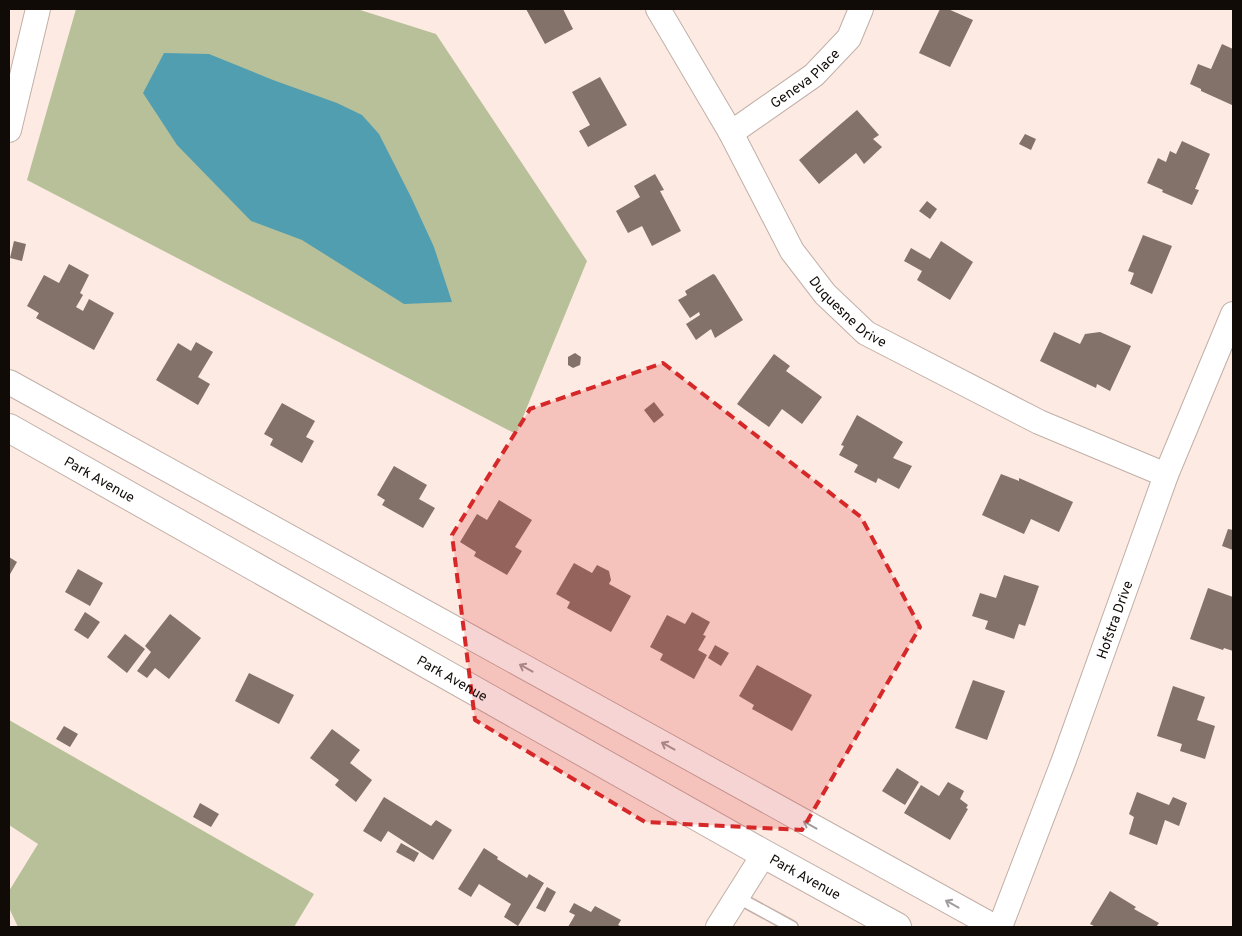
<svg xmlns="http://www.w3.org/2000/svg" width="1242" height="936" font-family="Overpass,sans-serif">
  <rect width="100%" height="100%" fill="#fdeae2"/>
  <path fill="#b8c099" d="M 76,9 L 357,9 L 436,34 L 587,261 L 516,434 L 27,180 Z
    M 9,720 L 314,894 L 294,927 L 18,927 L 9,908 L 9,891 L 38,844 L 9,825 Z"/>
  <path fill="#529eb1" d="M 164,53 L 209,54 L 273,80 L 337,103 L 362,115 L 379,134 L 411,197 L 434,247 L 452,302 L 404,304 L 302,240 L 251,221 L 177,145 L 143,93 Z"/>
  <path fill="#82726a" d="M 526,9 L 563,9 L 573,29 L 545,44 Z
    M 940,9 L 948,9 L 973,20 L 950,67 L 919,53 Z
    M 1222,44 L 1233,49 L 1232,105 L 1201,91 L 1201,89 L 1190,84 L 1198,64 L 1211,69 Z
    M 600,77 L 627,125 L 588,147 L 579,131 L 590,125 L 572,92 Z
    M 857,110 L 879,135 L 873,139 L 882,147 L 864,164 L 856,153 L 819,184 L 799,160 Z
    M 1025,134 L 1036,139 L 1031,150 L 1019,144 Z
    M 1182,141 L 1210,154 L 1195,189 L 1199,190 L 1192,205 L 1162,192 L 1163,190 L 1147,183 L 1158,158 L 1166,162 L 1170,151 L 1176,154 Z
    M 655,174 L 664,190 L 660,191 L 681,231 L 652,246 L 642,226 L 628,233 L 616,211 L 640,197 L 634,186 Z
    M 927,201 L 937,209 L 930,219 L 919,211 Z
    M 1143,235 L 1172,246 L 1152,294 L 1130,284 L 1134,273 L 1128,271 Z
    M 14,241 L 26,244 L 22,261 L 10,258 Z
    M 941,241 L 973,262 L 950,300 L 917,280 L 922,271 L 904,261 L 911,248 L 930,259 Z
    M 69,264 L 89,275 L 80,293 L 83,295 L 76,307 L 83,311 L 89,299 L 114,313 L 94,350 L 36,318 L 39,313 L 27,306 L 44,275 L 59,283 Z
    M 713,274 L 715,275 L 743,320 L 715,338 L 711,329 L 696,340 L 686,324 L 700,315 L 699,312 L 690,318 L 678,300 L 687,295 L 685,291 Z
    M 1054,332 L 1080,344 L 1085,334 L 1100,332 L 1131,346 L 1110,391 L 1097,384 L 1096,388 L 1040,361 Z
    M 196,342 L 213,352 L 198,377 L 210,384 L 198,405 L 156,380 L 178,343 L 191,351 Z
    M 575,353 L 581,357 L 580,365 L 573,368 L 568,365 L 568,357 Z
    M 774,354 L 790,366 L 786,371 L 822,397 L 802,424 L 782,409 L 769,427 L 737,404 Z
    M 654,402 L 664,415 L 654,423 L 644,410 Z
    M 282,403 L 315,421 L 306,437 L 314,441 L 302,463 L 270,445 L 273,439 L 264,434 Z
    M 857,415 L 903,442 L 893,458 L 912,466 L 899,489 L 878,478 L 876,483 L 854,472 L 858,465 L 839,455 L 844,446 L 841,445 Z
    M 394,466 L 427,485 L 419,499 L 435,508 L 423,528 L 382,505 L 385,500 L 377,495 Z
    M 1001,474 L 1019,481 L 1019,478 L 1073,502 L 1059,532 L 1031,519 L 1024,534 L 982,515 Z
    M 499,500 L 532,520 L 515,547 L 522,551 L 507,575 L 474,556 L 476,552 L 460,542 L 477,514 L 487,520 Z
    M 1228,529 L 1233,530 L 1233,550 L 1222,546 Z
    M 9,557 L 17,562 L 9,576 Z
    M 574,563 L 592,573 L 597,565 L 609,571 L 611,580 L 609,584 L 631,596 L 611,632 L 567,608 L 570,602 L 556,594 Z
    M 78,569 L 103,583 L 90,606 L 65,592 Z
    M 1004,575 L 1039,586 L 1025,626 L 1019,624 L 1014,639 L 985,629 L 988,621 L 972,616 L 980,593 L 996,598 Z
    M 1208,588 L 1233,597 L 1233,651 L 1224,648 L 1223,650 L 1190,639 Z
    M 85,612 L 100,622 L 88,639 L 74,630 Z
    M 692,612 L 710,622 L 703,635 L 706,636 L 698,650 L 707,655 L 694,679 L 660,660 L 663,654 L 650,647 L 667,615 L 685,624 Z
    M 170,614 L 201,638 L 169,679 L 155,668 L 147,678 L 137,671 L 151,652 L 145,646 Z
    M 125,634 L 145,649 L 127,673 L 107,657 Z
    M 715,645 L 729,653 L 721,666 L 708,658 Z
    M 757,665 L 812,695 L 792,731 L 752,709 L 754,705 L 739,696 Z
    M 249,673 L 294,695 L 279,724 L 235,701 Z
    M 973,680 L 1005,691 L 987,740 L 955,728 Z
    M 1173,686 L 1205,697 L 1197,720 L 1215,726 L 1205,759 L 1180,751 L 1182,744 L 1157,736 Z
    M 64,726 L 78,734 L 70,747 L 56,739 Z
    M 332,729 L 360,750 L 350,763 L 372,780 L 356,802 L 335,785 L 339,780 L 310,758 Z
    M 897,768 L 919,782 L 905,805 L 882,791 Z
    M 948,782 L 964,791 L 960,799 L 968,805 L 966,808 L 968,809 L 950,840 L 904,813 L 921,785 L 939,796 Z
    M 1137,792 L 1169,805 L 1173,797 L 1187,803 L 1179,826 L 1165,820 L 1157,845 L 1129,834 L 1134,817 L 1129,814 Z
    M 384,797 L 431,826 L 436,820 L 452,830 L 433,860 L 388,831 L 381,842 L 363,831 Z
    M 200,803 L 219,814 L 211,827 L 193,817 Z
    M 401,843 L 419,853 L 414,862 L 396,852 Z
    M 484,848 L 498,857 L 497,859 L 527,878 L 529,874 L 544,883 L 518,926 L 504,917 L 511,904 L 479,884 L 471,897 L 458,889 Z
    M 547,887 L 556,892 L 545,912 L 536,908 Z
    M 1110,891 L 1136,907 L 1134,909 L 1159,923 L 1156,927 L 1096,927 L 1090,924 Z
    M 574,903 L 591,912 L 595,906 L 621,920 L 618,925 L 623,927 L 568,927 L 575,915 L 569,912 Z"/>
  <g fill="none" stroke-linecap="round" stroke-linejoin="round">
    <g stroke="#c1b0a8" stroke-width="14">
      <path id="service" d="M 737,897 L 792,927"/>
    </g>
    <g stroke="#c1b0a8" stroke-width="26">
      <g id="minor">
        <path id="s1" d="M 658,9 L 731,133 L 792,251 L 825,294 L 866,333 L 1039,422 L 1166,475"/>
        <path d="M 9,130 L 38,9"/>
        <path id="s2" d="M 731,133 L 814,75 L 849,38 L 861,9"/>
        <path d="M 9,382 L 995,927"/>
        <path d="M 718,927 L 764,854"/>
        <path id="s3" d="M 1000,927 L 1064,760 L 1166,475 L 1233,314"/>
      </g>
    </g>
    <g stroke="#c1b0a8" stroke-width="30">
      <g id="secondary">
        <path id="s4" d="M 9,428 L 764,854 L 897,927"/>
      </g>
    </g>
    <use href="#service" stroke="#fff" stroke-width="11"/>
    <use href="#minor" stroke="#fff" stroke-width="24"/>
    <use href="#secondary" stroke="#fff" stroke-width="28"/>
  </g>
  <defs><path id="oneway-shaft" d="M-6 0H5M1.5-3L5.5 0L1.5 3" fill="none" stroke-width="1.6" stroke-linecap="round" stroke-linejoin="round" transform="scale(1.25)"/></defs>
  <g stroke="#a09d9c">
    <use href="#oneway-shaft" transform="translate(526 668) rotate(-151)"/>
    <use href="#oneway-shaft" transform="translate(668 746) rotate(-151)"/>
    <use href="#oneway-shaft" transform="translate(810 825) rotate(-151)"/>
    <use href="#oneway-shaft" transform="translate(952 904) rotate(-151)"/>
  </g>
  <path fill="#d62828" fill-opacity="0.2" stroke="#d62828" stroke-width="4" stroke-dasharray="10 6" stroke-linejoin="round" d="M 663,363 L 861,517 L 920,627 L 802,830 L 645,822 L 475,720 L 452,535 L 530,409 Z"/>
  <g text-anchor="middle" stroke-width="5" stroke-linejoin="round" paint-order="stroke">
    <g font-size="14" fill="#110b08" stroke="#fffbf9">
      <text dy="5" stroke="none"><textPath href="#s2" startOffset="92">Geneva Place</textPath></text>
      <text dy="5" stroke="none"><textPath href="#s1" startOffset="360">Duquesne Drive</textPath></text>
      <text dy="5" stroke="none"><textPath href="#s4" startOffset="104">Park Avenue</textPath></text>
      <text dy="5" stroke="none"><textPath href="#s3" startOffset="328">Hofstra Drive</textPath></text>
      <text dy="5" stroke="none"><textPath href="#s4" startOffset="509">Park Avenue</textPath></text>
      <text dy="5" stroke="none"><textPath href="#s4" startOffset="914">Park Avenue</textPath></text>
    </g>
  </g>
  <rect width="1242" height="936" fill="none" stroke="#110b08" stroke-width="20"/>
</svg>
